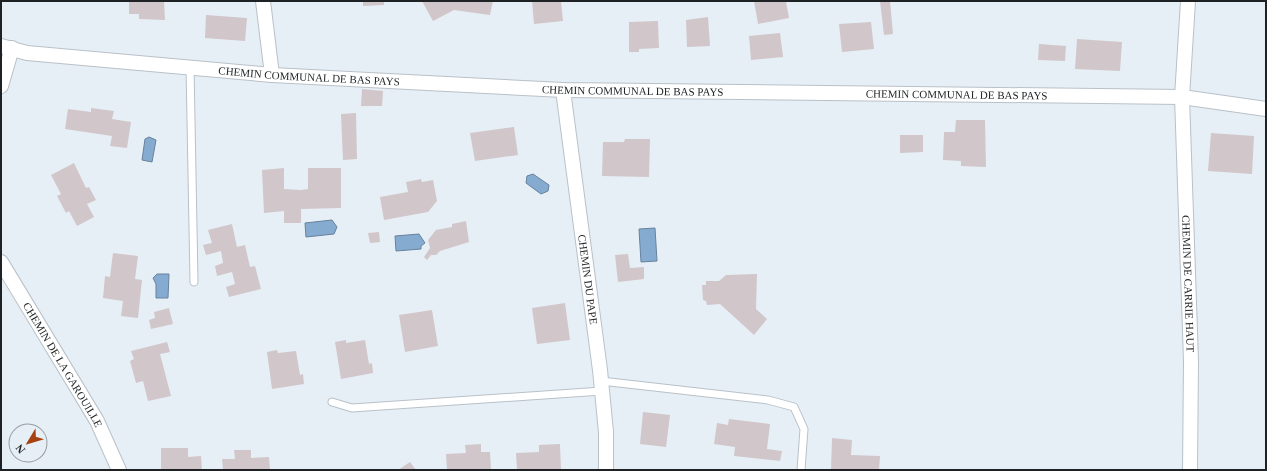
<svg xmlns="http://www.w3.org/2000/svg" width="1267" height="471" font-family="'Times New Roman',serif">
  <rect width="100%" height="100%" fill="#e7eff6"/>
  <path fill="#85abd1" stroke="#66829d" d="M 149,137 L 156,140 L 152,162 L 142,160 L 145,139 Z
    M 533,174 L 549,185 L 548,191 L 541,194 L 526,183 L 527,176 Z
    M 332,220 L 337,227 L 334,234 L 306,237 L 305,223 Z
    M 655,228 L 657,261 L 641,262 L 639,229 Z
    M 419,234 L 425,243 L 421,246 L 421,249 L 396,251 L 395,236 Z
    M 157,274 L 169,274 L 168,298 L 156,298 L 156,284 L 153,278 Z"/>
  <path fill="#d1c6c9" d="M 129,1 L 164,1 L 165,20 L 139,19 L 139,14 L 129,14 Z
    M 363,1 L 384,1 L 384,5 L 363,6 Z
    M 422,1 L 493,1 L 490,15 L 454,10 L 433,21 Z
    M 532,1 L 561,1 L 563,21 L 534,24 Z
    M 754,1 L 786,1 L 789,18 L 758,24 Z
    M 880,1 L 890,1 L 893,34 L 884,35 Z
    M 206,15 L 247,18 L 245,41 L 205,38 Z
    M 708,17 L 710,46 L 687,47 L 686,20 Z
    M 658,21 L 659,48 L 639,49 L 639,52 L 629,52 L 629,22 Z
    M 871,22 L 874,49 L 842,52 L 839,24 Z
    M 780,33 L 783,57 L 751,60 L 749,36 Z
    M 1077,39 L 1122,42 L 1120,71 L 1075,69 Z
    M 1039,44 L 1066,46 L 1065,61 L 1038,60 Z
    M 362,89 L 383,91 L 382,106 L 361,106 Z
    M 91,108 L 114,111 L 112,119 L 131,122 L 127,148 L 110,146 L 112,136 L 65,129 L 68,109 L 91,112 Z
    M 356,113 L 357,159 L 343,160 L 341,114 Z
    M 956,120 L 985,120 L 986,167 L 961,166 L 961,161 L 943,160 L 944,132 L 955,132 Z
    M 514,127 L 518,155 L 475,161 L 470,133 Z
    M 1211,133 L 1254,136 L 1252,174 L 1208,171 Z
    M 900,135 L 923,135 L 923,152 L 900,153 Z
    M 625,139 L 650,139 L 649,177 L 602,176 L 603,142 L 624,142 Z
    M 74,163 L 86,188 L 89,187 L 96,200 L 87,204 L 94,217 L 77,226 L 69,211 L 66,213 L 57,196 L 61,194 L 51,175 Z
    M 284,168 L 284,189 L 301,190 L 308,189 L 308,168 L 341,168 L 341,208 L 301,209 L 301,223 L 284,223 L 284,211 L 264,213 L 262,170 Z
    M 421,179 L 422,182 L 433,180 L 437,201 L 428,212 L 384,220 L 380,197 L 408,192 L 406,182 Z
    M 466,221 L 469,242 L 440,251 L 436,255 L 431,255 L 427,260 L 424,257 L 430,248 L 428,240 L 436,230 L 452,227 L 452,224 Z
    M 232,224 L 237,247 L 245,245 L 250,267 L 255,266 L 261,289 L 229,297 L 226,287 L 235,284 L 232,272 L 217,276 L 215,266 L 223,263 L 221,251 L 206,255 L 203,245 L 212,243 L 208,230 Z
    M 379,232 L 380,242 L 370,243 L 368,233 Z
    M 113,253 L 138,256 L 135,279 L 142,280 L 138,318 L 121,316 L 123,301 L 103,298 L 105,276 L 110,277 Z
    M 628,254 L 630,268 L 644,267 L 644,279 L 618,282 L 615,255 Z
    M 757,274 L 756,309 L 767,319 L 754,335 L 720,304 L 707,305 L 706,301 L 703,300 L 702,285 L 706,285 L 706,281 L 719,281 L 726,275 Z
    M 565,303 L 570,340 L 537,344 L 532,308 Z
    M 169,308 L 173,324 L 151,329 L 149,320 L 155,318 L 154,312 Z
    M 432,310 L 438,346 L 405,352 L 399,315 Z
    M 346,340 L 346,343 L 365,340 L 369,364 L 372,363 L 373,373 L 341,379 L 335,342 Z
    M 167,342 L 170,352 L 160,354 L 171,396 L 148,401 L 143,381 L 136,383 L 130,361 L 134,359 L 131,351 Z
    M 277,350 L 278,353 L 296,351 L 300,375 L 303,374 L 304,384 L 272,389 L 267,352 Z
    M 643,412 L 670,415 L 666,447 L 640,444 Z
    M 729,419 L 770,424 L 767,449 L 782,451 L 780,461 L 734,456 L 735,447 L 714,444 L 717,423 L 728,425 Z
    M 832,438 L 852,440 L 851,455 L 880,456 L 879,470 L 831,470 Z
    M 481,444 L 481,452 L 490,452 L 491,470 L 447,470 L 446,454 L 466,453 L 465,445 Z
    M 560,444 L 561,470 L 517,470 L 516,453 L 539,452 L 539,445 Z
    M 161,448 L 188,448 L 188,457 L 201,456 L 202,470 L 161,470 Z
    M 234,450 L 251,450 L 251,458 L 269,457 L 270,470 L 223,470 L 222,459 L 235,459 Z
    M 410,462 L 416,470 L 398,470 Z"/>
  <g fill="none" stroke-linecap="round" stroke-linejoin="round">
    <g stroke="#b9c1c8" stroke-width="9">
      <path id="lane" d="M 190,67 L 194,282
        M 601,381 L 768,400 L 794,407 L 804,429 L 801,470
        M 332,402 L 352,408 L 602,391"/>
    </g>
    <g stroke="#b9c1c8" stroke-width="16">
      <g id="street">
        <path d="M 263,1 L 272,75"/>
        <path id="s1" d="M 1188,1 L 1182,97 L 1191,361 L 1190,470"/>
        <path id="s2" d="M 1,46 L 27,53 L 272,75 L 563,90 L 1182,97 L 1266,109"/>
        <path d="M 1,86 L 12,48"/>
        <path id="s3" d="M 563,90 L 600,370 L 606,432 L 606,470"/>
        <path id="s4" d="M 1,262 L 97,421 L 119,470"/>
      </g>
    </g>
    <use href="#lane" stroke="#fff" stroke-width="7"/>
    <use href="#street" stroke="#fff" stroke-width="14"/>
  </g>
  <g text-anchor="middle" stroke-width="3" stroke-linejoin="round" paint-order="stroke">
    <g font-size="11" fill="#1f2224" stroke="#e7eff6">
      <text dy="4" stroke="none"><textPath href="#s2" startOffset="310">CHEMIN COMMUNAL DE BAS PAYS</textPath></text>
      <text dy="4" stroke="none"><textPath href="#s2" startOffset="634">CHEMIN COMMUNAL DE BAS PAYS</textPath></text>
      <text dy="4" stroke="none"><textPath href="#s2" startOffset="958">CHEMIN COMMUNAL DE BAS PAYS</textPath></text>
      <text dy="4" stroke="none"><textPath href="#s3" startOffset="191">CHEMIN DU PAPE</textPath></text>
      <text dy="4" stroke="none"><textPath href="#s1" startOffset="283">CHEMIN DE CARRIE HAUT</textPath></text>
      <text dy="4" stroke="none"><textPath href="#s4" startOffset="120">CHEMIN DE LA GAROUILLE</textPath></text>
    </g>
  </g>
  <rect width="1267" height="471" fill="none" stroke="#1f2224" stroke-width="4"/>
  <g transform="translate(28 443) rotate(232)"><circle r="19" fill="#e7eff6" stroke="#979da2"/>
  <path d="M0-3L7 15L0 10L-7 15Z" fill="#a64212"/>
  <text y="-6" font-size="11" font-weight="bold" text-anchor="middle" fill="#1f2224">N</text>
  </g>
</svg>
